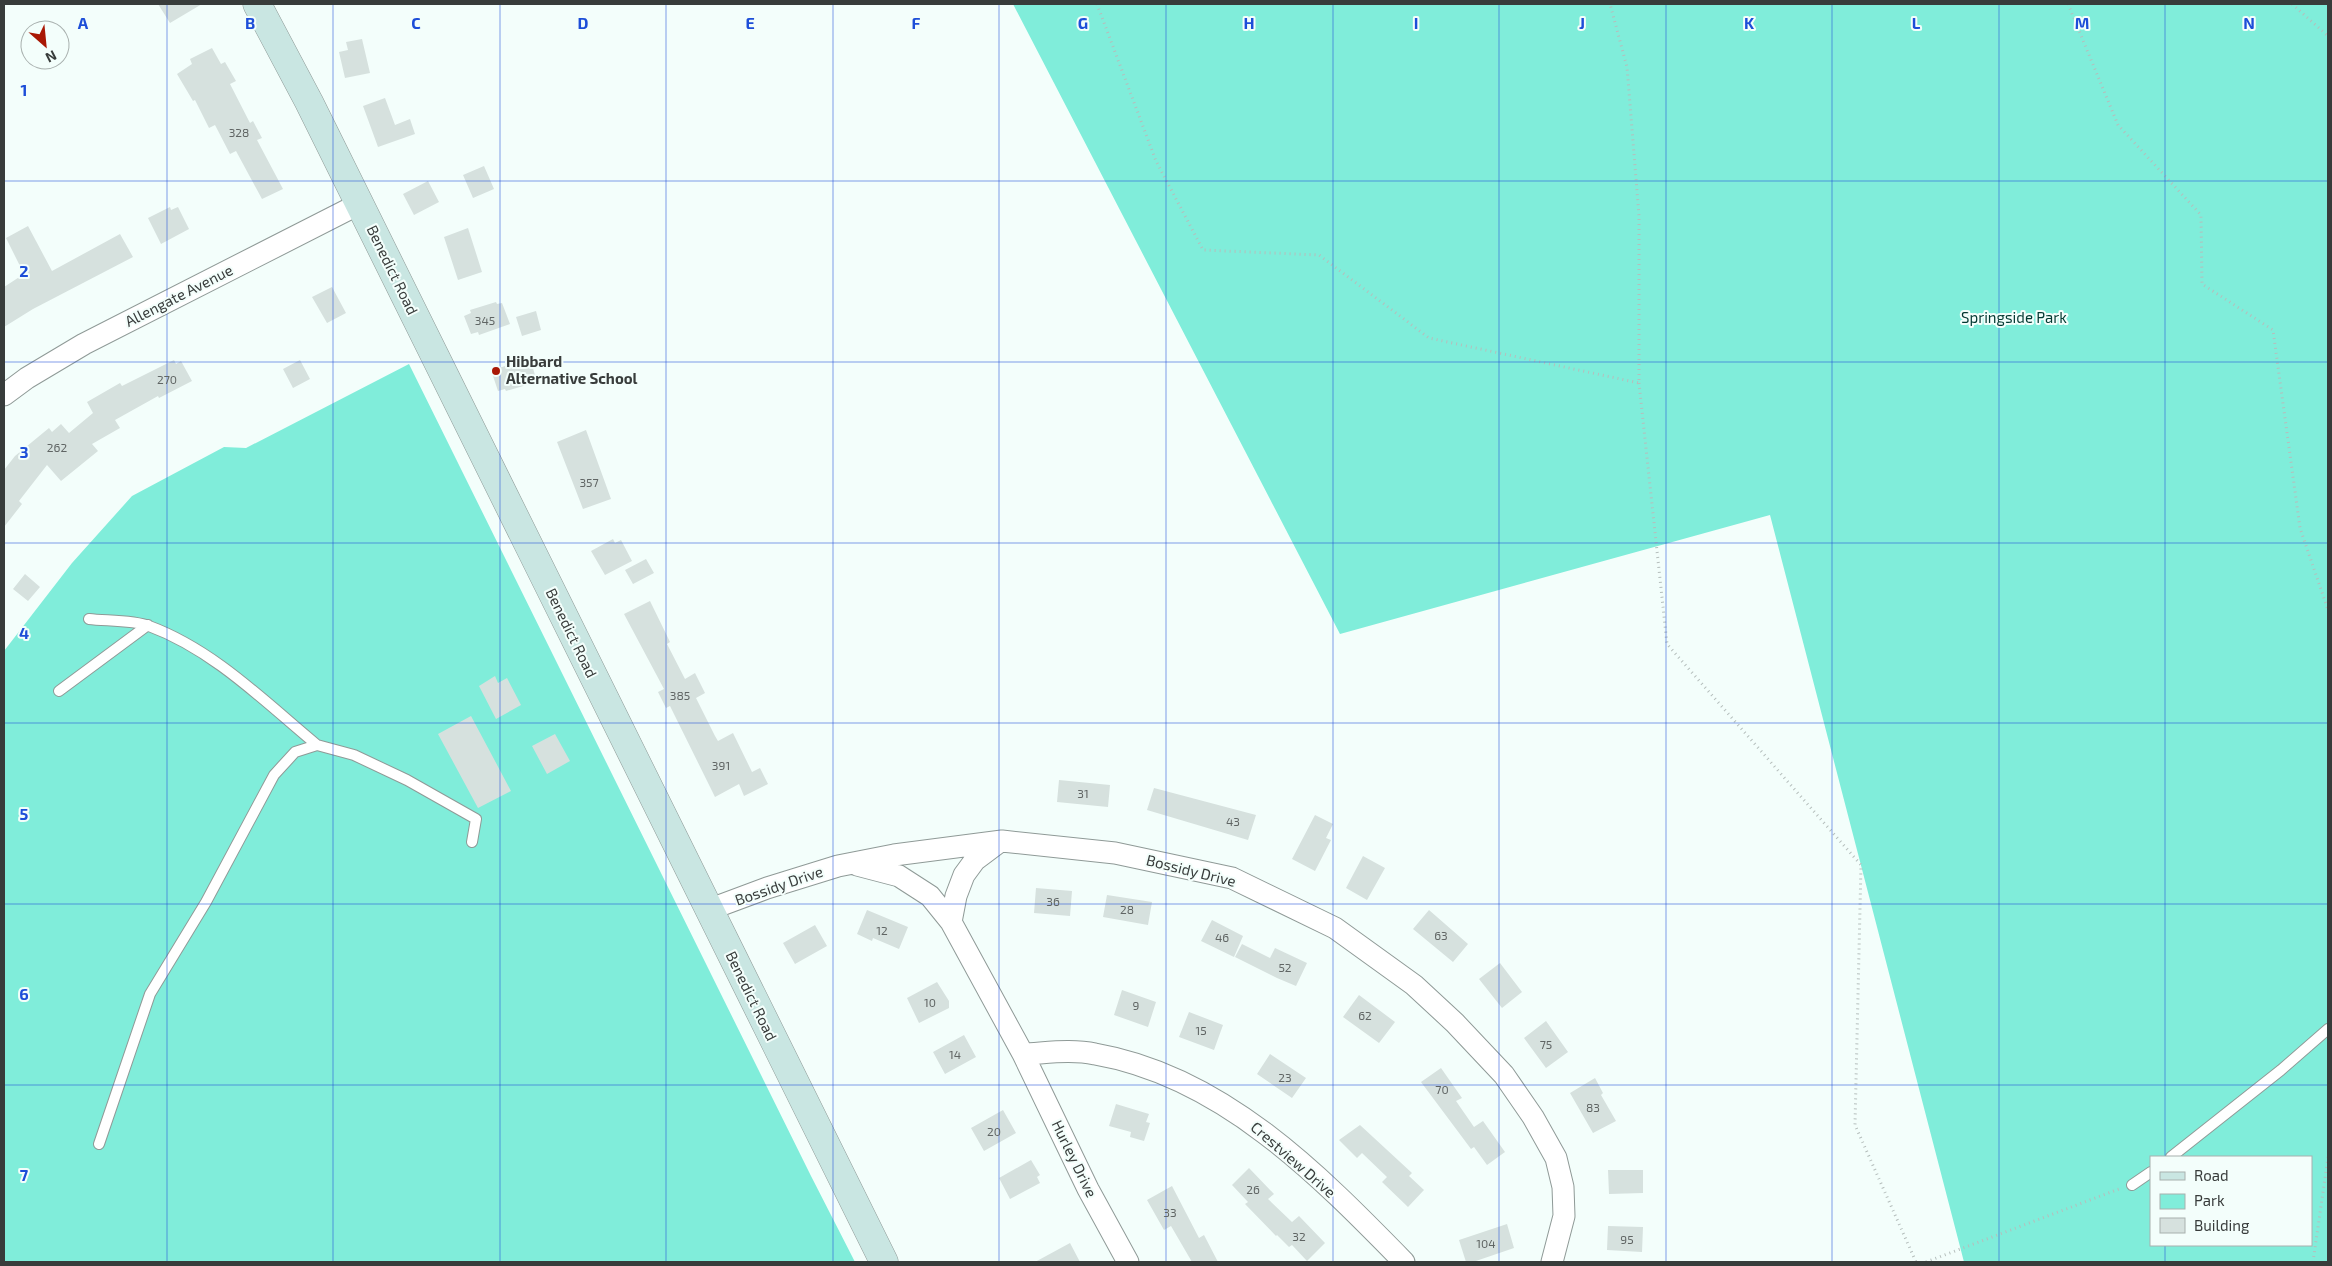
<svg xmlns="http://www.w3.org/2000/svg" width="2332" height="1266" font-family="'Exo 2',sans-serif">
  <rect width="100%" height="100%" fill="#f3fefb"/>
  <path fill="#80edda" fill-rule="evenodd" d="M 1013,4 L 2328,4 L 2328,1262 L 1964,1262 L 1770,515 L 1340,634 ZM 2151,1157 L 2311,1157 L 2311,1245 L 2151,1245 Z
    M 409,364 L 811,1176 L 855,1262 L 4,1262 L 4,651 L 72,563 L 132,496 L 224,447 L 246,448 Z"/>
  <path fill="#d6e1de" d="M 158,4 L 202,4 L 170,23 Z
    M 362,39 L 370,73 L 345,78 L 339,52 L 348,50 L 346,42 Z
    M 212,48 L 221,64 L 225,62 L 236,81 L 230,84 L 250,123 L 253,121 L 262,138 L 257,140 L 283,189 L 262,199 L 236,151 L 230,154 L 215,125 L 209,128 L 195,100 L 193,101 L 177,74 L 192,64 L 190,59 Z
    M 385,98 L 395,125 L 410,119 L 415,134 L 378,147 L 363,106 Z
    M 484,166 L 494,189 L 473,198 L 463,175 Z
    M 428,181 L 439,202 L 414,215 L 403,194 Z
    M 170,207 L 171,210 L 178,207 L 189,229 L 161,244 L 148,218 Z
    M 28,226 L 52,271 L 120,234 L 133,257 L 33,309 L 4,327 L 4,287 L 24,274 L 6,238 Z
    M 468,228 L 482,272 L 458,280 L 444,237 Z
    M 332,287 L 346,313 L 327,323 L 312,297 Z
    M 496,302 L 497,304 L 502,303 L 510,324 L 479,335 L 478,332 L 471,334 L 464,316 L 471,313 L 470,310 Z
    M 536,311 L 541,330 L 522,336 L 516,317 Z
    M 530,358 L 537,382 L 506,391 L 505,389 L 498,391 L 492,373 L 500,370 L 499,368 Z
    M 174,360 L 176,364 L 181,361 L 192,381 L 159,398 L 158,396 L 115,420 L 120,428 L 92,444 L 98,451 L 61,481 L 47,465 L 19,501 L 22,504 L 4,527 L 4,470 L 15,456 L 49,428 L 52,432 L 61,424 L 69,433 L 93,413 L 87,402 L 120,383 L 122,386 Z
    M 300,360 L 310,379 L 293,388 L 283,369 Z
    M 586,430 L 611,499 L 583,509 L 557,442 Z
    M 613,539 L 615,543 L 621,540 L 632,561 L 605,575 L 591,551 Z
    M 646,559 L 654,573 L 633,584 L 625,570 Z
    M 25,574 L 40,587 L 28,601 L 13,589 Z
    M 650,601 L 670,642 L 667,644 L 685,679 L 695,673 L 705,693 L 696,698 L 715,736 L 718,741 L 733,733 L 752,772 L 760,768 L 768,784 L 744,796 L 739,784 L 715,797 L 670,706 L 666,708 L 658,692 L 664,689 L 624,614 Z
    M 495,676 L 498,683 L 507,678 L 521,705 L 496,719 L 479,686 Z
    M 471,716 L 511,791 L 478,808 L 438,734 Z
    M 555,734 L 570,761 L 547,774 L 532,746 Z
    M 1059,780 L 1110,785 L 1108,807 L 1057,802 Z
    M 1154,788 L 1256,815 L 1248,840 L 1147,810 Z
    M 1315,815 L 1333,824 L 1326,838 L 1331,840 L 1315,871 L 1292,859 Z
    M 1363,856 L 1385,868 L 1367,900 L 1346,888 Z
    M 1036,888 L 1072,891 L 1070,916 L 1034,913 Z
    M 1107,895 L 1152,902 L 1148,925 L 1103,917 Z
    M 867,910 L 908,927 L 899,949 L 873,938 L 872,941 L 857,934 Z
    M 1429,910 L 1468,944 L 1453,962 L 1413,929 Z
    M 1212,920 L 1243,936 L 1234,957 L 1201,941 Z
    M 815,925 L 827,946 L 795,964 L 783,943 Z
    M 1242,944 L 1270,958 L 1275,948 L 1307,963 L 1296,986 L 1277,978 L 1235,957 Z
    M 1500,963 L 1522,992 L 1502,1008 L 1479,979 Z
    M 937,982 L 949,1001 L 949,1008 L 919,1023 L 907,998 Z
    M 1122,990 L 1156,1002 L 1148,1027 L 1114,1015 Z
    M 1359,995 L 1395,1022 L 1379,1043 L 1343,1017 Z
    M 1189,1012 L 1223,1025 L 1214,1050 L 1179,1037 Z
    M 1546,1021 L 1568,1052 L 1546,1068 L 1524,1038 Z
    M 964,1035 L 976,1057 L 945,1074 L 933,1052 Z
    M 1270,1054 L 1306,1078 L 1292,1098 L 1257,1074 Z
    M 1441,1068 L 1462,1098 L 1456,1101 L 1474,1127 L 1483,1121 L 1505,1152 L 1487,1165 L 1474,1147 L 1471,1149 L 1421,1082 Z
    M 1595,1078 L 1603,1093 L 1601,1095 L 1616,1121 L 1593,1133 L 1570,1093 Z
    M 1116,1104 L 1149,1114 L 1146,1122 L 1150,1123 L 1144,1141 L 1130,1137 L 1131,1132 L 1109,1126 Z
    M 1003,1110 L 1016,1133 L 984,1151 L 971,1128 Z
    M 1360,1125 L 1412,1173 L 1409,1176 L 1424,1190 L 1408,1207 L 1382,1182 L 1387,1177 L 1362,1153 L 1357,1158 L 1339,1140 Z
    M 1031,1160 L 1040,1175 L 1037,1177 L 1040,1183 L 1010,1199 L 999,1178 Z
    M 1249,1168 L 1274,1194 L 1268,1199 L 1292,1222 L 1299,1216 L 1325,1243 L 1307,1261 L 1292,1245 L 1289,1247 L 1277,1235 L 1276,1236 L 1245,1204 L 1248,1202 L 1232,1185 Z
    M 1608,1170 L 1643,1170 L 1643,1193 L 1609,1194 Z
    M 1172,1186 L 1199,1238 L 1204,1235 L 1218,1262 L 1192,1262 L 1171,1226 L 1164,1230 L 1147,1200 Z
    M 1507,1224 L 1514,1248 L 1473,1262 L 1466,1262 L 1459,1240 Z
    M 1608,1226 L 1643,1227 L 1642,1252 L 1607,1250 Z
    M 1070,1243 L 1080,1262 L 1035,1262 Z"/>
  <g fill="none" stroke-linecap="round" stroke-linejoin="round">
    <g stroke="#8f9a97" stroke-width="12">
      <path id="lane" d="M 89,619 C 106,621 133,620 149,626 C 214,650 265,702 317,745
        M 59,691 L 148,625
        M 99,1144 L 150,994 L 206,902 L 274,775 L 295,752 L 317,745 L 354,755 L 407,780 L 476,819 L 472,842
        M 2171,1157 L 2281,1070 L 2328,1029
        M 2132,1185 L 2151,1172"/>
    </g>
    <g stroke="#8f9a97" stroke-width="23">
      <path id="street" d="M 4,395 L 27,378 L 84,344 L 359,204
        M 999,842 L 975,860 L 964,875 L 956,896 L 951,922 L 1023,1054 C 1046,1053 1072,1049 1095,1054 C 1222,1076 1318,1174 1404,1262
        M 857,865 L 899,876 L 930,896 L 951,922
        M 708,910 L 767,888 L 838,866 L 894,855 L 1002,841 L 1115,853 L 1232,878 L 1335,928 L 1414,985 L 1455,1023 L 1504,1075 L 1533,1117 L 1556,1158 L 1563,1187 L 1564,1216 L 1552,1262
        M 1023,1054 L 1088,1189 L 1128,1262"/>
    </g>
    <g stroke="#8f9a97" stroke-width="29">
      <path id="secondary" d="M 257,4 L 309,102 L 884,1262"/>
    </g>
    <path stroke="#b5bebc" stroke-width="3" stroke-dasharray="1 4" stroke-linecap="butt" d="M 1097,4 L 1156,161 L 1203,250 L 1319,255 L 1429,338 L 1639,383 L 1639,216 L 1627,67 L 1610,4
      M 2068,4 L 2118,125 L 2201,215 L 2202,284 L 2273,330 L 2300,528 L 2328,610
      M 2292,4 L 2328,36
      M 1639,383 L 1667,644 L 1861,865 L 1855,1125 L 1916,1262
      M 1926,1262 L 2119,1189
      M 2313,1262 L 2328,1157"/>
    <use href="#lane" stroke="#fff" stroke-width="10"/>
    <use href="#street" stroke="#fff" stroke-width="21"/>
    <use href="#secondary" stroke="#c9e6e2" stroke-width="28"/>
  </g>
  <path fill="none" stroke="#1d4ed8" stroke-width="1" stroke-opacity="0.55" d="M 167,4 L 167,1262M 333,4 L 333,1262M 500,4 L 500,1262M 666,4 L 666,1262M 833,4 L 833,1262M 999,4 L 999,1262M 1166,4 L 1166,1262M 1333,4 L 1333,1262M 1499,4 L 1499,1262M 1666,4 L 1666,1262M 1832,4 L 1832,1262M 1999,4 L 1999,1262M 2165,4 L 2165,1157M 4,181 L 2328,181M 4,362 L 2328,362M 4,543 L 2328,543M 4,723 L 2328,723M 4,904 L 2328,904M 4,1085 L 2328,1085M 2165,1245 L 2165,1262"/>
  <circle fill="#a91805" stroke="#f3fefb" stroke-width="2" cx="496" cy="371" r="5"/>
  <g text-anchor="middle" stroke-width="4" stroke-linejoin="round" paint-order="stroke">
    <g font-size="12" fill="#606564">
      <text x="239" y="137">328</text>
      <text x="485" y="325">345</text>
      <text x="167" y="384">270</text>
      <text x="57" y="452">262</text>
      <text x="589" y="487">357</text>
      <text x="680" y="700">385</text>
      <text x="721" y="770">391</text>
      <text x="1083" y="798">31</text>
      <text x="1233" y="826">43</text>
      <text x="1053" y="906">36</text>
      <text x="1127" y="914">28</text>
      <text x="882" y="935">12</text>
      <text x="1441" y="940">63</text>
      <text x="1222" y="942">46</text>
      <text x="1285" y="972">52</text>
      <text x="930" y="1007">10</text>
      <text x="1136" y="1010">9</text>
      <text x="1365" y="1020">62</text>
      <text x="1201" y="1035">15</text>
      <text x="1546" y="1049">75</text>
      <text x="955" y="1059">14</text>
      <text x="1285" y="1082">23</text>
      <text x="1442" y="1094">70</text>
      <text x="1593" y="1112">83</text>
      <text x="994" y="1136">20</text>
      <text x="1253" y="1194">26</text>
      <text x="1170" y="1217">33</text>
      <text x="1299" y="1241">32</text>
      <text x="1627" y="1244">95</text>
      <text x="1486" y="1248">104</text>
    </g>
    <g font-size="15" fill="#383c3b" stroke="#f3fefb">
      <text transform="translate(392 270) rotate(64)" y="5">Benedict Road</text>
      <text transform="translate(179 296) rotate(-27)" y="5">Allengate Avenue</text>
      <text transform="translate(571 633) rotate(64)" y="5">Benedict Road</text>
      <text transform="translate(1191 871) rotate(14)" y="5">Bossidy Drive</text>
      <text transform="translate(779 886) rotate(-19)" y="5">Bossidy Drive</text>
      <text transform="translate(751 996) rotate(64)" y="5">Benedict Road</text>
      <text transform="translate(1074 1159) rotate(64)" y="5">Hurley Drive</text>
      <text transform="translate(1293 1160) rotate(41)" y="5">Crestview Drive</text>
    </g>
    <g font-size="15" fill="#033932" stroke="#f3fefb">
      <text x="2014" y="323">Springside Park</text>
    </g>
    <g font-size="15" font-weight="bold" fill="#383c3b" stroke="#f3fefb" text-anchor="start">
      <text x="506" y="367">Hibbard<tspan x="506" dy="17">Alternative School</tspan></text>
    </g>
  </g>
  <g font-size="16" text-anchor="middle" font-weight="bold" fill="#1d4ed8" stroke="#f3fefb" stroke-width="4" stroke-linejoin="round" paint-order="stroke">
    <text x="83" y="29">A</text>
    <text x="250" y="29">B</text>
    <text x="416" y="29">C</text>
    <text x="583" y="29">D</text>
    <text x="750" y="29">E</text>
    <text x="916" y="29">F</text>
    <text x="1083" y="29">G</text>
    <text x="1249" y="29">H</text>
    <text x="1416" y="29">I</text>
    <text x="1582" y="29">J</text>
    <text x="1749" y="29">K</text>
    <text x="1916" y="29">L</text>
    <text x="2082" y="29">M</text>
    <text x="2249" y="29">N</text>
    <text x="24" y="96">1</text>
    <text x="24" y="277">2</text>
    <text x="24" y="458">3</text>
    <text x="24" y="639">4</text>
    <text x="24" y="820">5</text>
    <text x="24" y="1000">6</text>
    <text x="24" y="1181">7</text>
  </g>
  <rect width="2332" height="1266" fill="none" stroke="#383c3b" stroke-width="10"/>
  <rect x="2150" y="1156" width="162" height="90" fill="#f3fefb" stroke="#a8b0ae"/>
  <rect x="2160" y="1172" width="25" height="8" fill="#c9e6e2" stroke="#a8b0ae"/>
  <text x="2194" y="1181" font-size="15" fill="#383c3b">Road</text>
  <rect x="2160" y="1194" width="25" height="15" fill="#80edda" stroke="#a8b0ae"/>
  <text x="2194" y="1206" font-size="15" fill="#383c3b">Park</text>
  <rect x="2160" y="1218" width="25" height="15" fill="#d6e1de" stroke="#a8b0ae"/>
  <text x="2194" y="1231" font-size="15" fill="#383c3b">Building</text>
  <g transform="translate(45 45) rotate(153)"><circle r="24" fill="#f3fefb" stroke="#a8b0ae"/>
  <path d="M0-4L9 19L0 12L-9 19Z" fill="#a91805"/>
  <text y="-8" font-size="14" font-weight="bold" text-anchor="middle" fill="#383c3b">N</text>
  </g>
</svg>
